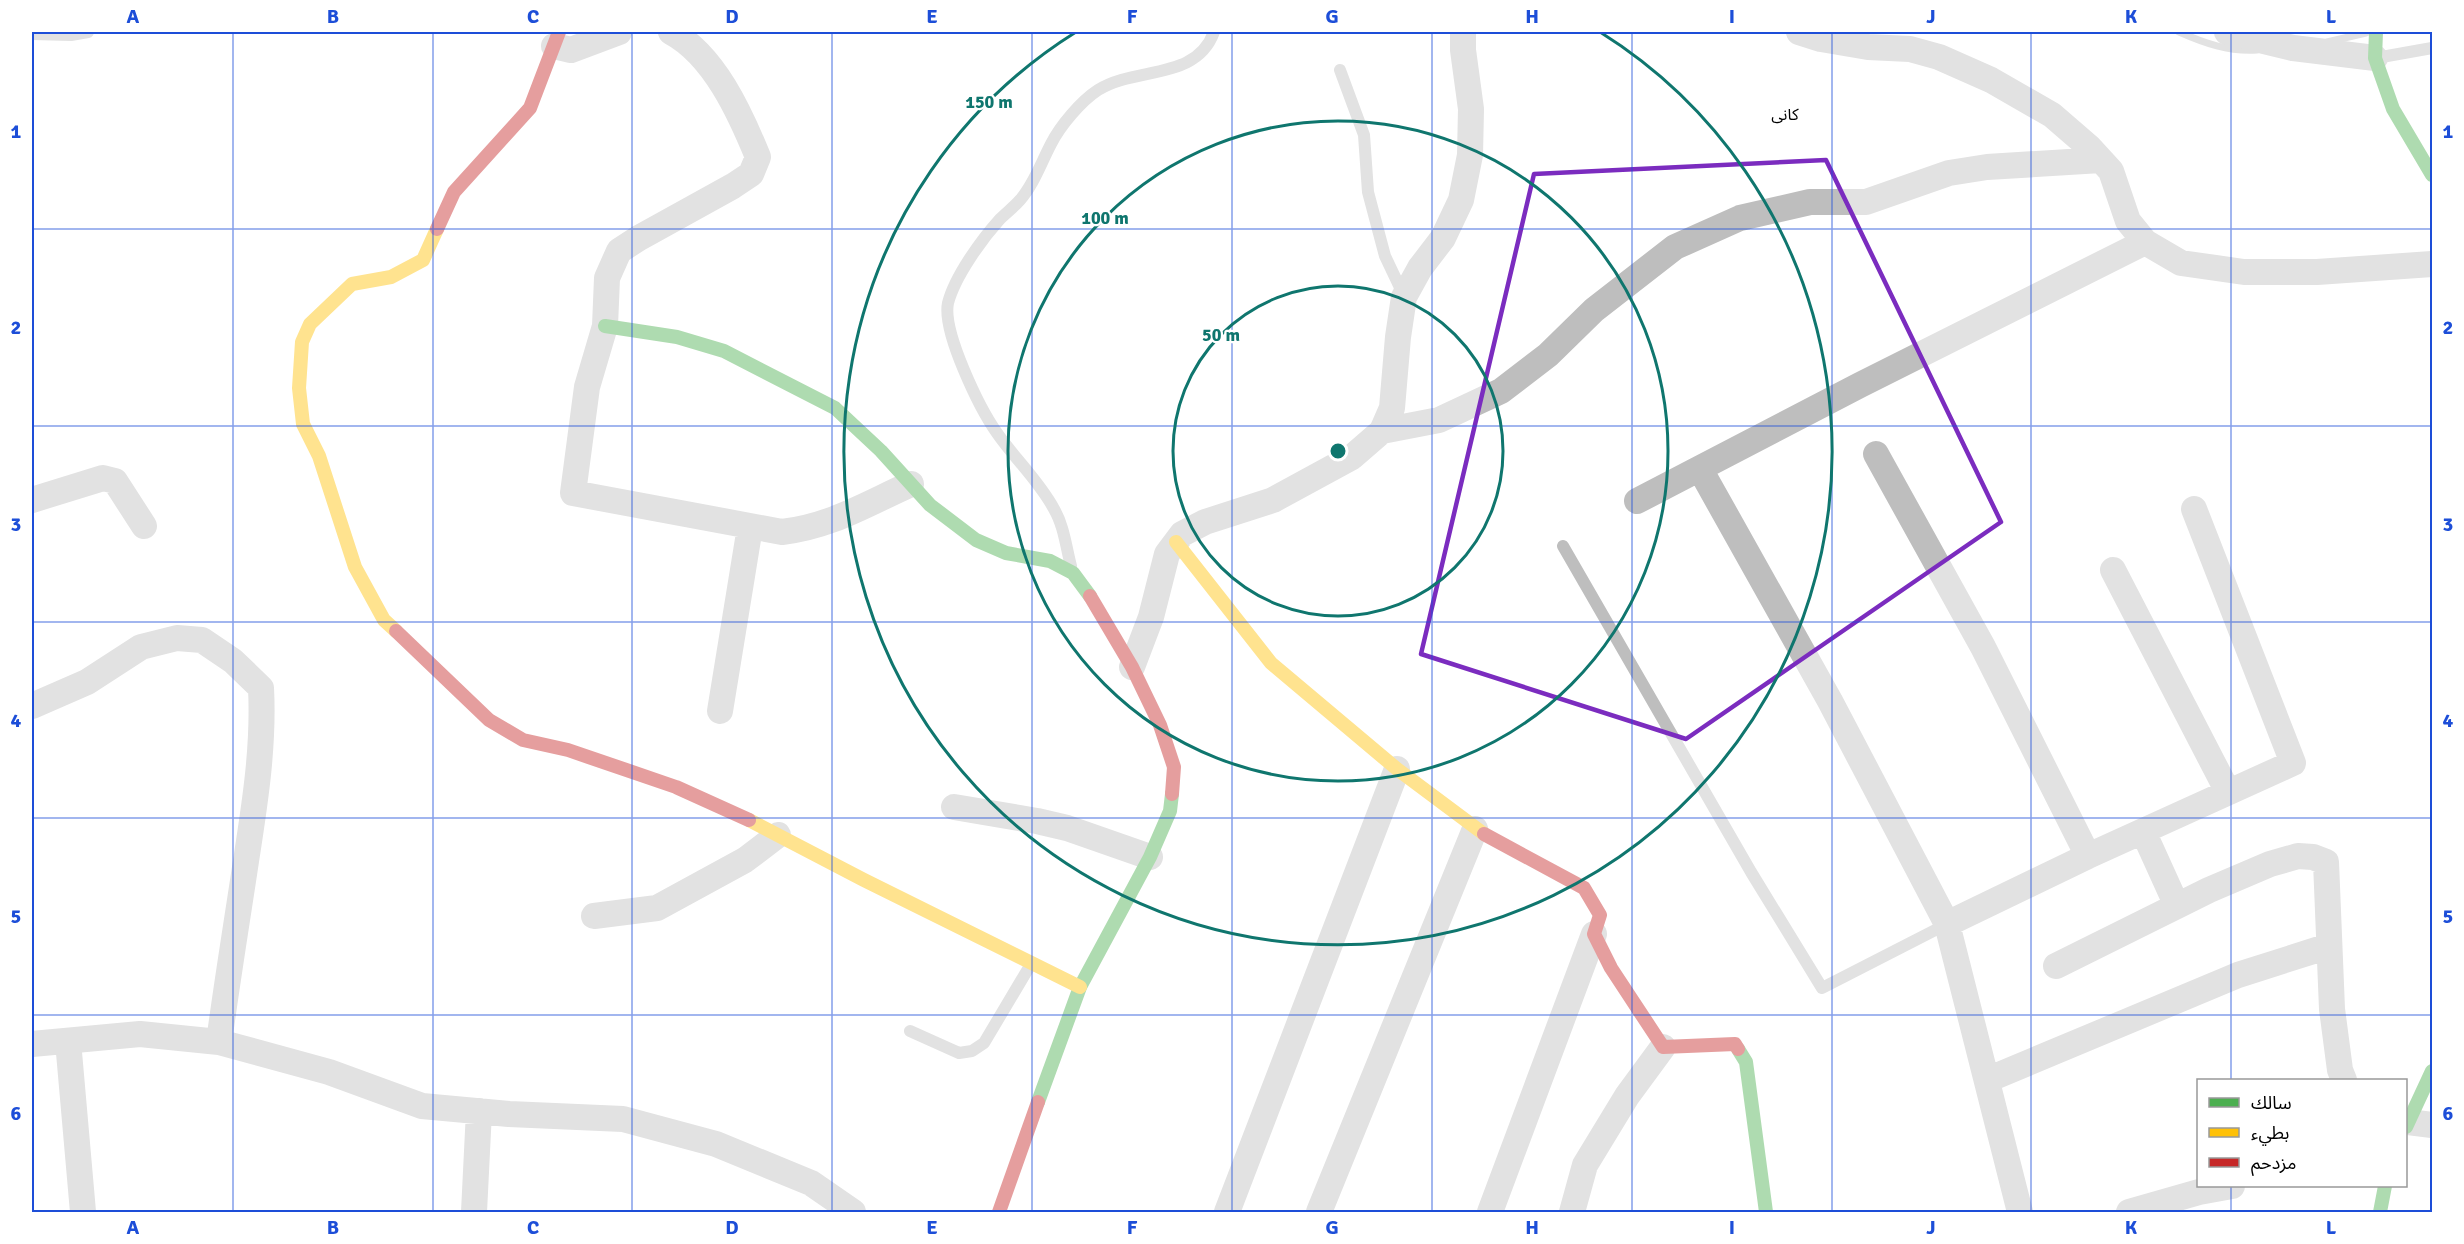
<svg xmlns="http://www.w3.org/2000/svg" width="2464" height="1244" font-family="Signika,'Noto Sans Arabic',sans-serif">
  <rect width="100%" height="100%" fill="#fff"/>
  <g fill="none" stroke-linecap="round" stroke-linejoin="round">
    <path stroke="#bfbfbf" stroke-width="7" d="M 2179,32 C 2204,43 2229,52 2257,50
      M 2327,42 L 2366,33"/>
    <path stroke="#bebebe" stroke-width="12" d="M 32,34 L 71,35 L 88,32
      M 2376,58 L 2432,48
      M 1340,70 L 1364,135 L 1368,192 L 1385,256 L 1404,296
      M 1563,546 L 1751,872 L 1822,988 L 1947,924
      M 1071,566 C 1066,547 1064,526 1054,509 C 1039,481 1015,459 997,433 C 980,409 942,332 948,303 C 955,276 982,239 1000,219 C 1007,212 1014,207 1020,200 C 1034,184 1041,163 1051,144 C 1060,126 1081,101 1098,90 C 1136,66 1196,81 1214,32
      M 910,1031 L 959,1053 L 972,1051 L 984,1043 L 1031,964"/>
    <path stroke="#bebebe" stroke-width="26" d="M 671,32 C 714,55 740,113 758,157 L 751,174 L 733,186 L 639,238 L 619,251 L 607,278 L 605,326 L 587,387 L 573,493 L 782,532 C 832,526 866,504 911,484
      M 1799,32 L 1821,39 L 1868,47 L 1910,49 L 1939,57 L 1991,80 L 2052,115 L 2089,147 L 2111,171 L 2128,221 L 2145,242 L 2181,263 L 2244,272 L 2317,272 L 2432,264
      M 2227,32 L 2293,48 L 2375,58
      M 554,46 L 571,50 L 619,32
      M 1382,431 L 1439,420 L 1501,391 L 1548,355 L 1594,310 L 1675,247 L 1740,218 L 1810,202 L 1866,202 L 1949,173 L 1987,167 L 2101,160
      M 1876,454 L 1983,647 L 2088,856
      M 1700,469 L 1830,701 L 1947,924 L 2020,1212
      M 32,500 L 103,478 L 115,481 L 144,526
      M 1637,501 L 1860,385 L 2145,242
      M 2113,570 L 2228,792
      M 1132,667 L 1151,617 L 1167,554 L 1182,534 L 1205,522 L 1273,500 L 1352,457 L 1382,431 L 1392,408 L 1398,337 L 1404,297 L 1420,268 L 1443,238 L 1461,200 L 1470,155 L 1471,109 L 1463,50 L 1463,32
      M 32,706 L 87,682 L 141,647 L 177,638 L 202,640 L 233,661 L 261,688 C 264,746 255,803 246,861 C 237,921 227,982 219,1042
      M 720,711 L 750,527
      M 954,807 L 1037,821 L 1067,828 L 1150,857
      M 2143,831 L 2177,906
      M 594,916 L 657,908 L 745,860 L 778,835
      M 1947,924 L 2088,856 L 2293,763 L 2194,509
      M 2056,966 L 2209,890 L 2270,864 L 2298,856 L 2313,857 L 2326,862 L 2332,1009 L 2340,1070 L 2344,1080
      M 68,1041 L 83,1212
      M 32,1044 L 140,1034 L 219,1042 L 329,1072 L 422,1106 L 509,1114 L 623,1119 L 716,1144 L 811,1183 L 853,1212
      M 1987,1080 L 2238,975 L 2329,946
      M 2408,1122 L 2432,1125
      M 474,1212 L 479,1111
      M 1227,1212 L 1397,769
      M 1319,1212 L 1475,829
      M 1490,1212 L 1594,934
      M 1572,1212 L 1585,1165 L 1627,1096 L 1663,1047
      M 2129,1212 L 2199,1192 L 2232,1186"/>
    <path stroke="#4caf50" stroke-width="14" d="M 2376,32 L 2375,58 L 2393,109 L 2432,175
      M 605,326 L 677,337 L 724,351 L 835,408 L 881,451 L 930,505 L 976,540 L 1006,553 L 1050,561 L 1073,573 L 1090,596
      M 1738,1049 L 1746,1062 L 1766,1212
      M 1038,1102 L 1080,987 L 1150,857 L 1170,811 L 1172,794
      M 2406,1127 L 2432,1071
      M 2380,1212 L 2385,1186"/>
    <path stroke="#ffc107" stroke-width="14" d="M 1176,542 L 1271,663 L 1397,769 L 1484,834
      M 396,631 L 384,620 L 355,567 L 319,456 L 303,424 L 299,388 L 302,342 L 310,324 L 352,284 L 391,277 L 423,260 L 437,229
      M 749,820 L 864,880 L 1080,987"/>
    <path stroke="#c62828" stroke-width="14" d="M 437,229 L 454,192 L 530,108 L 559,32
      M 1090,596 L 1132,667 L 1160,725 L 1174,767 L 1172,794
      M 396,631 L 489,720 L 523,740 L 568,750 L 676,787 L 749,820
      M 1484,834 L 1584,888 L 1600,915 L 1594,934 L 1611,968 L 1663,1047 L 1735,1044 L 1738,1049
      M 999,1212 L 1038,1102"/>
  </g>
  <path d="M0 0H2464V1244H0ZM 1826,160 L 2001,522 L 1686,739 L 1421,654 L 1534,174 Z" fill="#fff" fill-opacity=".55" fill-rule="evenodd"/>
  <path fill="none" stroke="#7b2cbf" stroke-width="4.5" stroke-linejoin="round" d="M 1826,160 L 2001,522 L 1686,739 L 1421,654 L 1534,174 Z"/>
  <path fill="none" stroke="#1d4ed8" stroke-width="1.5" stroke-opacity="0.55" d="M 233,32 L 233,1212M 433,32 L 433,1212M 632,32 L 632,1212M 832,32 L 832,1212M 1032,32 L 1032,1212M 1232,32 L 1232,1212M 1432,32 L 1432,1212M 1632,32 L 1632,1212M 1832,32 L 1832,1212M 2031,32 L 2031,1212M 2231,32 L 2231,1080M 32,229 L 2432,229M 32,426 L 2432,426M 32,622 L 2432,622M 32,818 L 2432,818M 32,1015 L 2432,1015M 2231,1186 L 2231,1212"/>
  <g fill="none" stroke="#0f766e" stroke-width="3">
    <circle cx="1338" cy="451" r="165"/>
    <circle cx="1338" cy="451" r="330"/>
    <path d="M1600 32A494 494 0 1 1 1076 32"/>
  </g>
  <g text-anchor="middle" stroke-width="4.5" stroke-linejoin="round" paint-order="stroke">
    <g font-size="16" fill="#000" stroke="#fff">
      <text x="1785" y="120">کانی</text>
    </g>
  </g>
  <circle cx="1338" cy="451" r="9" fill="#0f766e" stroke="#fff" stroke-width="3"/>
  <g font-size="18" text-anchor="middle" font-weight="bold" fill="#0f766e" stroke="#fff" stroke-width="4.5" stroke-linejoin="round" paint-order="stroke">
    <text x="989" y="108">150 m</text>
    <text x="1105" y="224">100 m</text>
    <text x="1221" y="341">50 m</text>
  </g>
  <rect width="2464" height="1244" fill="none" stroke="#ffffff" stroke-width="66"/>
  <rect x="2197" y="1079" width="210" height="108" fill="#ffffff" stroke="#999999" stroke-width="1.5"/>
  <rect x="2209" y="1098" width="30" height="9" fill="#4caf50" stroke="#999999" stroke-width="1.5"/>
  <text x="2251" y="1109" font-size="18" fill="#000000">سالك</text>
  <rect x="2209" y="1128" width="30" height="9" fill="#ffc107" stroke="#999999" stroke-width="1.5"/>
  <text x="2251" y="1139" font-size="18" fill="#000000">بطيء</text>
  <rect x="2209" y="1158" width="30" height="9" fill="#c62828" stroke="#999999" stroke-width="1.5"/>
  <text x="2251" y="1169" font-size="18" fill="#000000">مزدحم</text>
  <rect x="33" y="33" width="2398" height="1178" fill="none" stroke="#1d4ed8" stroke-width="2"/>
  <g font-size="20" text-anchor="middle" font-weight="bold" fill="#1d4ed8">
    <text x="133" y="23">A</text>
    <text x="333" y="23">B</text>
    <text x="533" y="23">C</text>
    <text x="732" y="23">D</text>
    <text x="932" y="23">E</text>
    <text x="1132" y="23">F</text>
    <text x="1332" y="23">G</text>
    <text x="1532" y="23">H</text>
    <text x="1732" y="23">I</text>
    <text x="1931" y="23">J</text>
    <text x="2131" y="23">K</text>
    <text x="2331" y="23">L</text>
    <text x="16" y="138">1</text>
    <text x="2448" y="138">1</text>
    <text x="16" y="334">2</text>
    <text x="2448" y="334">2</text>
    <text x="16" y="531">3</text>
    <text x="2448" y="531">3</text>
    <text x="16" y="727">4</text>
    <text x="2448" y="727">4</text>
    <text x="16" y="923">5</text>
    <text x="2448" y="923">5</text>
    <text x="16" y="1120">6</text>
    <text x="2448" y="1120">6</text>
    <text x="133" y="1234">A</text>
    <text x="333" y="1234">B</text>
    <text x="533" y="1234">C</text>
    <text x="732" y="1234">D</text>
    <text x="932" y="1234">E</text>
    <text x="1132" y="1234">F</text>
    <text x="1332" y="1234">G</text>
    <text x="1532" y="1234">H</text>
    <text x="1732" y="1234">I</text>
    <text x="1931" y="1234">J</text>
    <text x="2131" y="1234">K</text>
    <text x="2331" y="1234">L</text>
  </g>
</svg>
